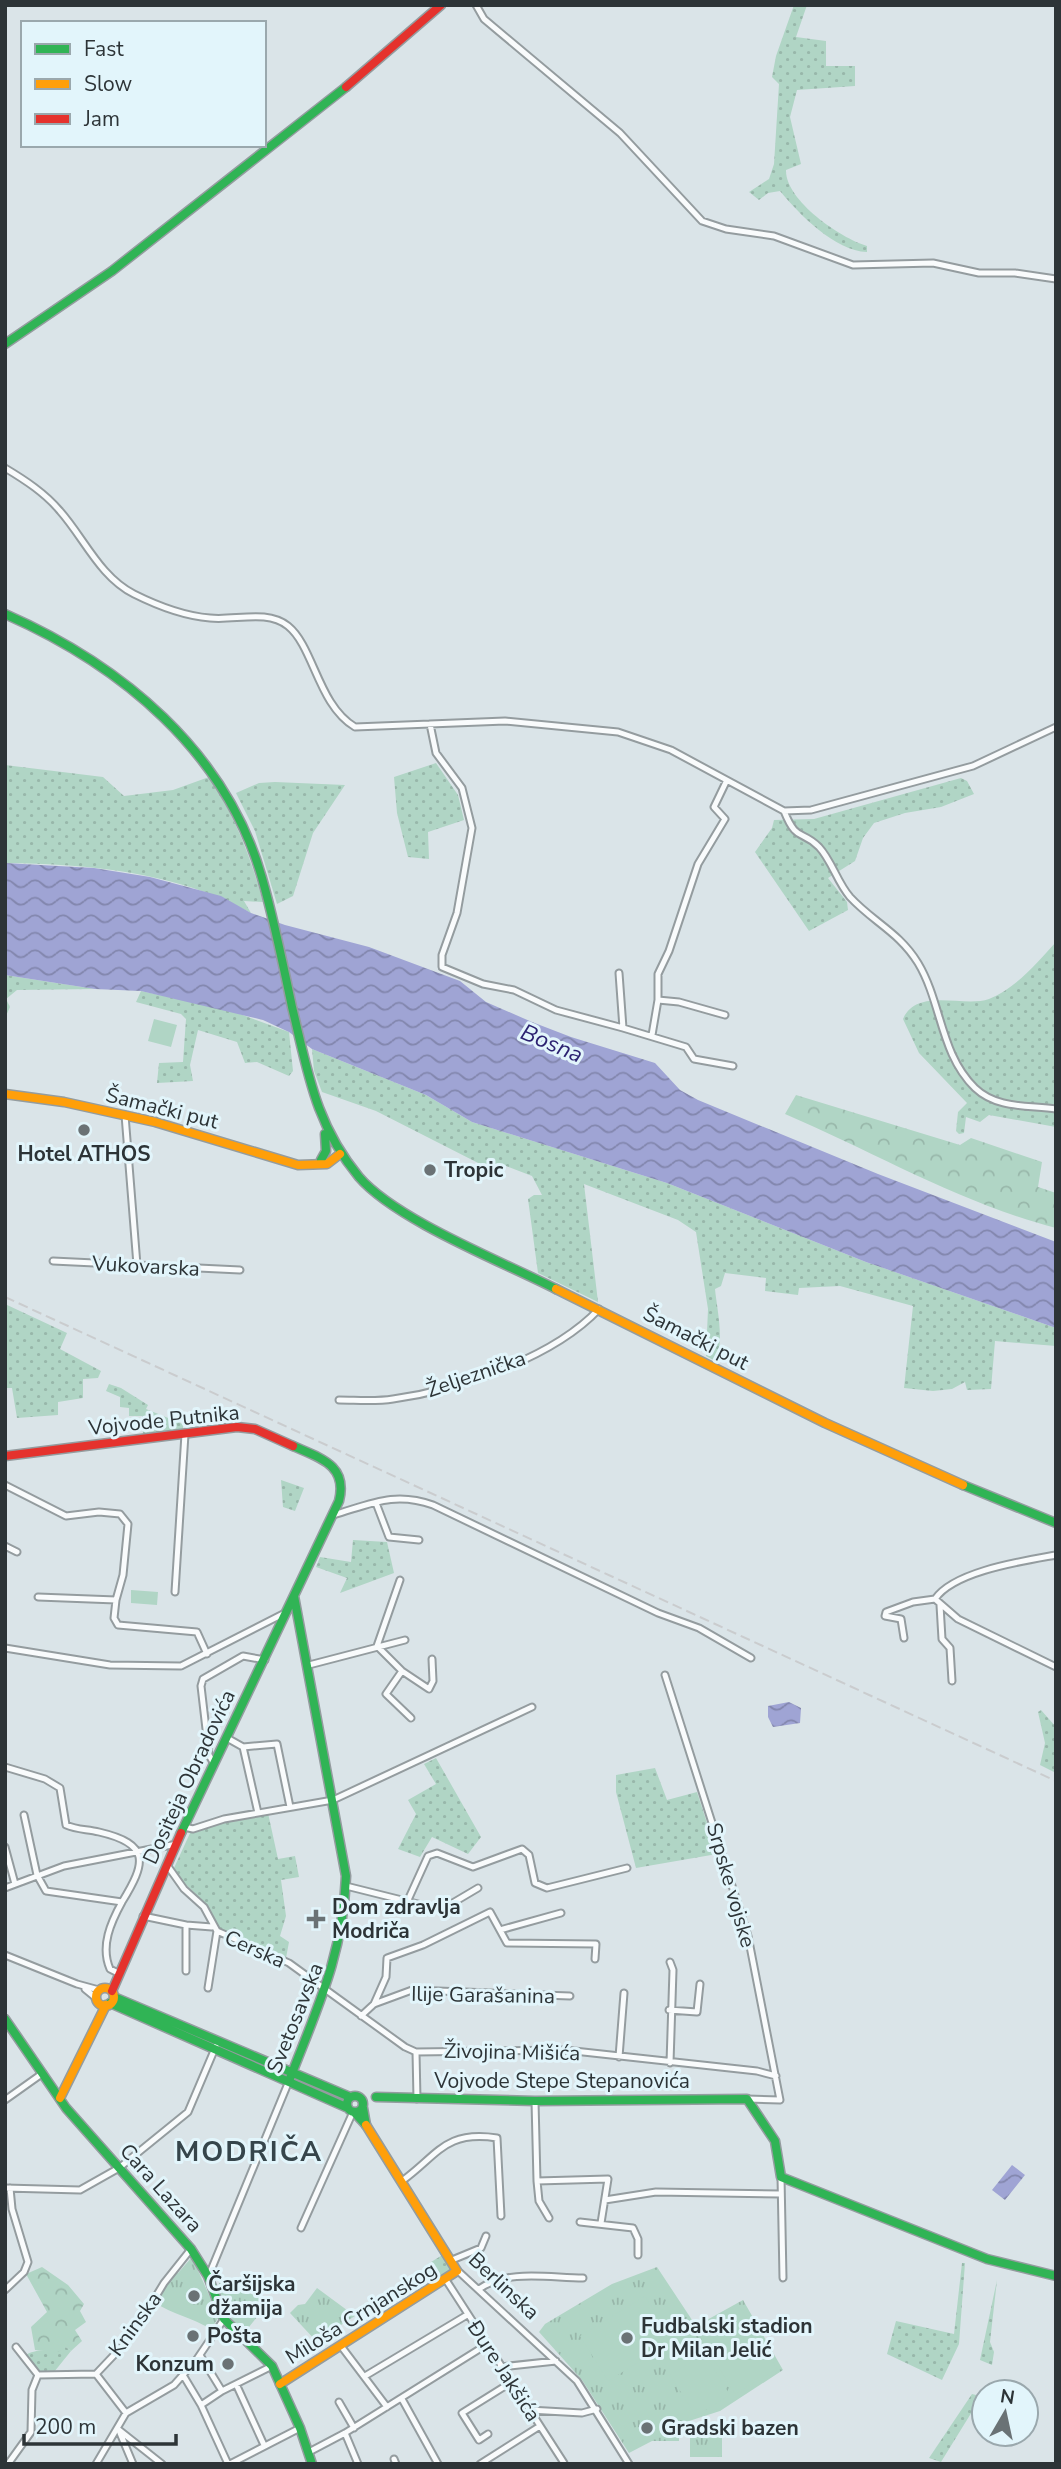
<svg xmlns="http://www.w3.org/2000/svg" width="1061" height="2469" font-family="'Nunito Sans',sans-serif">
  <defs>
    <pattern id="grass-dots" width="8" height="8" patternUnits="userSpaceOnUse" patternTransform="scale(1.75)"><rect width="8" height="8" fill="#b0d5c5"/><path d="M2 2h.1M6 6h.1" fill="none" stroke="#98b7aa" stroke-width="1.8" stroke-linecap="round"/></pattern>
    <pattern id="forest-crowns" width="20" height="18" patternUnits="userSpaceOnUse" patternTransform="scale(1.75)"><rect width="20" height="18" fill="#b0d5c5"/><path d="M2 6a3 3 0 1 1 6 0M12 15a3 3 0 1 1 6 0" fill="none" stroke="#98b7aa"/></pattern>
    <pattern id="park-tufts" width="24" height="20" patternUnits="userSpaceOnUse" patternTransform="scale(1.75)"><rect width="24" height="20" fill="#b0d5c5"/><path d="M3 7l-1-3M5 7V3M7 7l1-3M15 17l-1-3M17 17v-4M19 17l1-3" fill="none" stroke="#98b7aa"/></pattern>
    <pattern id="water-waves" width="16" height="10" patternUnits="userSpaceOnUse" patternTransform="scale(1.75)"><rect width="16" height="10" fill="#9fa4d4"/><path d="M0 5q4-4 8 0t8 0" fill="none" stroke="#8286ad"/></pattern>
  </defs>
  <rect width="100%" height="100%" fill="#dae4e8"/>
  <path fill="url(#grass-dots)" d="M 794,5 L 807,5 L 796,37 L 826,41 L 826,66 L 855,66 L 855,86 L 797,90 L 790,117 L 801,164 L 786,170 C 785,200 840,238 867,246 L 867,252 C 835,251 799,214 780,191 L 768,193 L 759,200 L 749,192 L 769,179 L 774,164 L 779,84 L 772,77 L 776,56 Z
    M 436,763 L 458,795 L 464,820 L 428,832 L 429,859 L 408,857 L 397,813 L 394,777 Z
    M 5,765 L 103,777 L 124,796 L 173,790 L 209,777 C 235,816 251,857 263,902 L 244,901 L 251,913 C 177,872 89,864 5,863 Z
    M 961,778 L 967,781 L 974,794 L 941,807 L 905,813 L 874,823 L 863,838 L 855,861 L 828,878 L 847,902 L 848,910 L 809,931 L 755,852 L 772,828 L 774,820 L 814,819 Z
    M 275,782 L 345,785 L 313,833 L 293,896 L 277,904 L 255,831 L 236,793 L 259,783 Z
    M 1056,942 L 1056,1127 L 989,1115 L 980,1122 L 966,1117 L 964,1133 L 959,1134 L 956,1131 L 958,1112 L 967,1103 L 919,1053 L 903,1019 C 917,987 964,1008 989,999 C 1016,988 1037,963 1056,942 Z
    M 5,975 L 95,989 L 17,990 L 6,999 L 10,1007 L 5,1018 Z
    M 141,991 L 229,1010 L 289,1032 L 293,1071 L 289,1076 L 257,1062 L 245,1063 L 237,1042 L 198,1030 L 190,1065 L 193,1081 L 157,1083 L 159,1063 L 183,1062 L 186,1019 L 181,1014 L 136,1002 Z
    M 312,1049 L 426,1095 L 472,1122 L 667,1183 L 866,1262 L 1056,1328 L 1056,1346 L 995,1341 L 991,1389 L 967,1390 L 965,1382 L 952,1389 L 933,1391 L 904,1388 L 913,1306 L 840,1286 L 799,1288 L 798,1295 L 765,1291 L 766,1278 L 725,1273 L 721,1286 L 715,1289 C 717,1310 725,1341 715,1361 L 706,1356 L 708,1309 L 696,1232 L 678,1220 L 584,1184 L 598,1302 L 538,1273 L 528,1199 L 534,1195 L 542,1195 L 532,1176 L 498,1163 L 488,1168 L 376,1111 L 322,1092 L 314,1071 Z
    M 5,1304 L 67,1333 L 60,1349 L 101,1371 L 98,1378 L 83,1379 L 83,1398 L 58,1402 L 58,1415 L 17,1418 L 12,1388 L 5,1388 Z
    M 109,1384 L 121,1388 L 148,1405 L 146,1409 L 183,1424 L 183,1429 L 143,1434 L 142,1416 L 129,1416 L 129,1408 L 120,1407 L 120,1397 L 106,1391 Z
    M 281,1480 L 304,1488 L 295,1511 L 283,1507 Z
    M 353,1540 L 387,1542 L 394,1573 L 340,1593 L 347,1578 L 316,1567 L 320,1557 L 351,1562 Z
    M 1041,1710 L 1056,1727 L 1056,1773 L 1040,1765 L 1045,1743 L 1038,1712 Z
    M 436,1758 L 481,1837 L 468,1854 L 432,1837 L 420,1857 L 398,1849 L 416,1814 L 408,1800 L 436,1784 L 424,1764 Z
    M 655,1768 L 667,1800 L 697,1792 L 717,1854 L 636,1868 L 616,1792 L 616,1775 Z
    M 268,1813 L 278,1859 L 295,1856 L 299,1877 L 281,1880 L 286,1916 L 280,1936 L 289,1942 L 286,1958 L 215,1926 L 207,1905 L 177,1876 L 174,1868 L 191,1831 L 222,1820 Z
    M 444,2254 L 451,2272 L 435,2282 L 423,2267 Z
    M 962,2263 L 965,2263 L 959,2344 L 942,2380 L 887,2354 L 896,2321 L 954,2334 Z
    M 997,2280 L 990,2342 L 994,2352 L 992,2365 L 980,2360 Z
    M 66,2347 L 71,2351 L 54,2372 L 36,2371 L 26,2355 C 34,2349 54,2350 66,2347 Z
    M 972,2394 L 980,2396 L 978,2402 L 941,2462 L 929,2458 Z"/>
  <path fill="url(#forest-crowns)" d="M 796,1095 L 960,1145 L 971,1138 L 1042,1162 L 1038,1187 L 1056,1193 L 1056,1228 C 960,1203 876,1153 785,1114 Z
    M 42,2267 L 68,2285 L 84,2304 L 80,2311 L 86,2322 L 75,2330 L 82,2341 L 71,2351 L 66,2347 L 58,2352 L 35,2350 L 31,2327 L 47,2312 L 26,2274 Z"/>
  <path fill="url(#park-tufts)" d="M 192,2257 L 219,2317 L 211,2329 C 192,2318 173,2314 155,2303 L 175,2272 L 178,2273 Z
    M 657,2267 L 696,2326 L 743,2300 L 783,2370 L 720,2411 L 686,2422 L 685,2430 L 679,2430 L 679,2441 L 652,2441 L 629,2453 L 582,2380 L 539,2332 L 545,2324 L 612,2284 Z
    M 219,2283 L 237,2286 L 268,2303 L 245,2332 C 230,2319 218,2304 219,2283 Z
    M 317,2288 L 355,2316 L 316,2341 L 290,2313 L 298,2305 L 305,2304 Z
    M 690,2424 L 722,2425 L 722,2457 L 690,2457 Z"/>
  <path fill="#b0d5c5" d="M 154,1019 L 177,1025 L 171,1047 L 148,1041 Z
    M 131,1590 L 158,1592 L 157,1605 L 131,1603 Z
    M 645,2296 L 673,2341 L 608,2381 L 580,2336 Z
    M 741,2309 L 777,2369 L 735,2394 L 699,2335 Z
    M 705,2354 L 730,2395 L 696,2416 L 670,2375 Z"/>
  <path fill="url(#water-waves)" d="M 5,863 L 94,868 L 150,877 L 221,896 L 251,913 L 285,925 L 369,947 L 460,981 L 486,1002 L 532,1022 L 571,1037 L 655,1063 L 680,1090 L 698,1100 L 878,1174 L 1056,1242 L 1056,1328 L 866,1262 L 667,1183 L 472,1122 L 426,1095 L 312,1049 L 289,1032 L 263,1020 L 141,991 L 95,989 L 5,975 Z
    M 789,1702 L 801,1708 L 800,1723 L 773,1727 L 768,1717 L 768,1706 Z
    M 1012,2165 L 1025,2175 L 1005,2200 L 992,2190 Z"/>
  <g fill="none" stroke-linecap="round" stroke-linejoin="round">
    <g stroke="#949c9f" stroke-width="9">
      <path id="street" d="M 476,5 L 484,19 L 620,133 L 702,221 L 726,229 L 774,236 L 853,265 L 933,263 L 979,273 L 1015,273 L 1056,279
        M 5,468 C 25,480 45,493 60,511 C 84,538 100,577 134,594 C 156,605 184,616 210,618 C 234,621 267,609 288,626 C 314,647 318,705 355,727 L 505,721 L 618,732 L 671,750 L 784,811 L 811,810 L 973,766 L 1056,727
        M 430,724 L 436,753 L 462,788 L 472,828 L 457,913 L 442,955 L 442,967 L 483,984 L 514,990 L 556,1010 L 623,1028
        M 784,811 C 797,843 801,829 819,847 C 832,861 837,882 850,897 C 873,922 899,932 918,963 C 942,1003 940,1054 975,1088 C 997,1109 1028,1105 1056,1109
        M 619,973 L 623,1028 L 686,1047 L 694,1059 L 733,1066
        M 658,1000 L 658,974 L 669,951 L 698,864 L 725,819 L 714,807 L 726,782
        M 652,1035 L 658,1000 L 679,1002 L 725,1015
        M 125,1115 L 137,1265
        M 53,1261 L 240,1270
        M 339,1400 C 356,1400 375,1402 393,1399 C 458,1390 553,1358 599,1309
        M 5,1485 L 66,1516 L 99,1512 L 120,1514 L 128,1524 L 123,1575 L 116,1600 L 38,1597
        M 376,1503 L 389,1537 L 419,1540
        M 333,1515 C 371,1504 394,1491 433,1505 L 658,1613 L 699,1628 L 751,1658
        M 5,1546 L 17,1552
        M 400,1580 L 377,1646 L 402,1671 L 429,1689 L 433,1681 L 432,1659
        M 175,1592 L 185,1434
        M 935,1599 L 958,1619 L 1056,1667
        M 116,1600 L 114,1618 L 118,1625 L 197,1632 L 207,1654
        M 940,1605 L 942,1639 L 950,1648 L 952,1681
        M 904,1638 L 901,1619 L 885,1616 L 886,1612 L 913,1602 L 935,1599 C 954,1571 1023,1561 1056,1555
        M 5,1648 L 110,1665 L 181,1666 L 285,1613
        M 309,1665 L 405,1640
        M 402,1671 L 386,1694 L 411,1718
        M 665,1675 L 748,1936 L 780,2100 L 747,2099
        M 227,1738 L 243,1747 L 277,1744 L 290,1807
        M 243,1747 L 258,1813
        M 214,1764 L 209,1755 L 201,1686 L 203,1679 L 243,1656 L 265,1660
        M 5,1767 L 45,1779 L 60,1788 L 66,1825 C 77,1830 87,1829 99,1832 C 151,1844 146,1863 122,1902 L 46,1891 L 37,1875 L 24,1815
        M 184,1827 L 193,1829 L 224,1819 L 333,1800 L 532,1707
        M 5,1847 L 15,1884
        M 167,1865 L 184,1889 L 204,1907 L 217,1931 L 289,1963 L 405,2047 L 416,2052 L 417,2099
        M 346,1886 L 430,1907 L 451,1904 L 478,1888
        M 5,1888 L 64,1866 L 177,1844
        M 408,1900 L 428,1856 L 437,1853 L 473,1867 L 522,1849 L 529,1855 L 535,1883 L 547,1888 L 627,1868
        M 143,1916 L 186,1925
        M 500,1930 L 561,1913
        M 5,1955 L 77,1984 L 99,1990
        M 186,1971 L 186,1925 L 212,1927
        M 118,1973 L 110,1969 C 100,1946 111,1922 122,1902
        M 208,1988 L 217,1931
        M 85,1989 L 96,1998
        M 374,2004 L 386,1977 L 387,1958 L 423,1945 L 490,1912 L 507,1943 L 596,1944 L 595,1959
        M 669,2010 L 697,2012 L 700,1984
        M 361,2016 L 374,2004 L 412,1990 L 570,1996
        M 416,2052 L 565,2050 L 757,2071 L 776,2076
        M 619,2057 L 624,1993
        M 670,2063 L 673,1970 L 670,1962
        M 5,2100 L 43,2073
        M 535,2101 L 537,2181 L 608,2179 L 601,2223
        M 781,2177 L 783,2278
        M 402,2181 C 438,2155 445,2130 497,2138 L 501,2216
        M 537,2181 L 539,2201 L 549,2218
        M 5,2188 L 80,2190 L 119,2168 L 188,2112 L 216,2046
        M 605,2200 L 656,2192 L 780,2194
        M 580,2222 L 633,2228 L 638,2239 L 638,2255
        M 301,2228 L 353,2112
        M 452,2260 L 481,2248 L 486,2236
        M 457,2270 L 577,2381 L 629,2464
        M 209,2275 L 289,2081
        M 446,2280 L 564,2463
        M 479,2289 C 507,2269 550,2278 583,2278
        M 5,2290 L 24,2272 L 28,2262 L 12,2209 L 10,2188
        M 341,2346 L 387,2407
        M 16,2347 L 38,2375
        M 200,2355 L 222,2391 L 272,2366
        M 500,2367 L 556,2361
        M 96,2374 L 126,2413
        M 183,2375 L 201,2405 L 228,2464
        M 365,2376 L 467,2315
        M 236,2384 L 264,2445
        M 402,2399 L 438,2464
        M 339,2402 L 354,2428
        M 201,2405 L 222,2391
        M 529,2410 L 582,2413 L 597,2409
        M 119,2430 L 162,2464
        M 120,2433 L 133,2464
        M 345,2433 L 358,2464
        M 488,2434 L 479,2440 L 462,2413 L 510,2383
        M 309,2452 L 345,2433 L 486,2345
        M 394,2459 L 396,2464
        M 8,2464 L 31,2432 L 32,2390 L 38,2375 L 96,2374 L 132,2336 L 164,2283 L 191,2249
        M 96,2464 L 126,2413 L 174,2385 L 197,2359 L 224,2319
        M 230,2464 L 300,2428
        M 480,2464 L 540,2426"/>
    </g>
    <g stroke="#949c9f" stroke-width="11">
      <path id="fast" d="M 5,344 L 112,271 L 346,87
        M 5,614 C 121,665 226,751 262,878 C 274,920 283,964 292,1007 C 308,1072 315,1124 359,1177 C 396,1220 503,1262 556,1289
        M 321,1160 L 326,1151 L 325,1134
        M 963,1485 L 1056,1523
        M 181,1833 L 339,1501 C 348,1465 320,1458 293,1446
        M 114,1997 L 350,2097
        M 110,2003 L 348,2108
        M 5,2019 L 66,2108 L 191,2249 L 208,2276 L 224,2319 L 272,2366 L 300,2428 L 312,2464
        M 289,2081 C 317,2008 343,1956 346,1876 L 294,1596
        M347 2104a8 8 0 1 1 16 0a8 8 0 1 1-16 0Z
        M 376,2097 L 535,2101 L 747,2099 L 775,2141 L 781,2177 L 987,2259 L 1056,2276
        M 354,2112 L 366,2125 L 363,2108"/>
    </g>
    <g stroke="#949c9f" stroke-width="11">
      <path id="slow" d="M 5,1094 L 64,1102 L 155,1122 L 298,1165 L 327,1164 L 340,1154
        M 556,1289 L 825,1423 L 963,1485
        M96 1997a9 9 0 1 1 18 0a9 9 0 1 1-18 0Z
        M 60,2098 L 106,2005
        M 280,2384 L 457,2271 L 366,2125"/>
    </g>
    <g stroke="#949c9f" stroke-width="11">
      <path id="jam" d="M 346,87 L 441,5
        M 5,1456 L 237,1427 L 255,1429 L 293,1446
        M 112,1991 L 181,1833"/>
    </g>
    <use href="#street" stroke="#f9fbfc" stroke-width="5"/>
    <use href="#fast" stroke="#30b455" stroke-width="8"/>
    <use href="#slow" stroke="#ff9f0a" stroke-width="8"/>
    <use href="#jam" stroke="#e5322d" stroke-width="8"/>
    <path stroke="#caccce" stroke-width="2" stroke-dasharray="10 5" stroke-linecap="butt" d="M 5,1297 L 1056,1781"/>
  </g>
  <g fill="#6a7275" stroke="#e2f5fb" stroke-width="2.5">
    <circle cx="84" cy="1130" r="7"/>
    <circle cx="430" cy="1170" r="7"/>
    <path d="M312.5 1908.5h7v7h7v7h-7v7h-7v-7h-7v-7h7z"/>
    <circle cx="194" cy="2296" r="7"/>
    <circle cx="193" cy="2336" r="7"/>
    <circle cx="627" cy="2338" r="7"/>
    <circle cx="228" cy="2364" r="7"/>
    <circle cx="647" cy="2428" r="7"/>
  </g>
  <g text-anchor="middle" stroke-width="6" stroke-linejoin="round" paint-order="stroke">
    <g font-size="21" fill="#2d3437" stroke="#e2f5fb">
      <text transform="translate(162 1108) rotate(14)" y="7">Šamački put</text>
      <text transform="translate(146 1266) rotate(3)" y="7">Vukovarska</text>
      <text transform="translate(696 1338) rotate(27)" y="7">Šamački put</text>
      <text transform="translate(476 1374) rotate(-19)" y="7">Željeznička</text>
      <text transform="translate(164 1420) rotate(-6)" y="7">Vojvode Putnika</text>
      <text transform="translate(189 1777) rotate(-65)" y="7">Dositeja Obradovića</text>
      <text transform="translate(731 1885) rotate(74)" y="7">Srpske vojske</text>
      <text transform="translate(255 1949) rotate(24)" y="7">Cerska</text>
      <text transform="translate(483 1995) rotate(1)" y="7">Ilije Garašanina</text>
      <text transform="translate(295 2018) rotate(-68)" y="7">Svetosavska</text>
      <text transform="translate(512 2052) rotate(1)" y="7">Živojina Mišića</text>
      <text x="562" y="2088">Vojvode Stepe Stepanovića</text>
      <text transform="translate(161 2188) rotate(48)" y="7">Cara Lazara</text>
      <text transform="translate(504 2286) rotate(43)" y="7">Berlinska</text>
      <text transform="translate(361 2313) rotate(-32)" y="7">Miloša Crnjanskog</text>
      <text transform="translate(135 2324) rotate(-54)" y="7">Kninska</text>
      <text transform="translate(504 2371) rotate(57)" y="7">Đure Jakšića</text>
    </g>
    <g font-size="21" font-weight="bold" fill="#2d3437" stroke="#e2f5fb" text-anchor="start">
      <text x="84" y="1161" text-anchor="middle">Hotel ATHOS</text>
      <text x="444" y="1177">Tropic</text>
      <text x="332" y="1914">Dom zdravlja<tspan x="332" dy="24">Modriča</tspan></text>
      <text x="208" y="2291">Čaršijska<tspan x="208" dy="24">džamija</tspan></text>
      <text x="641" y="2333">Fudbalski stadion<tspan x="641" dy="24">Dr Milan Jelić</tspan></text>
      <text x="207" y="2343">Pošta</text>
      <text x="214" y="2371" text-anchor="end">Konzum</text>
      <text x="661" y="2435">Gradski bazen</text>
    </g>
    <g font-size="23" font-style="italic" fill="#2c2271" stroke="#e2f5fb">
      <text transform="translate(552 1043) rotate(23)" y="8">Bosna</text>
    </g>
    <g font-size="28" font-weight="bold" letter-spacing="2" fill="#36454b" stroke="#e2f5fb">
      <text x="249" y="2161">MODRIČA</text>
    </g>
  </g>
  <rect width="1061" height="2469" fill="none" stroke="#2d3437" stroke-width="14"/>
  <rect x="21" y="21" width="245" height="126" fill="#e2f5fb" stroke="#9aa8ad" stroke-width="2"/>
  <rect x="35" y="44" width="35" height="10" fill="#30b455" stroke="#9aa8ad" stroke-width="2"/>
  <text x="84" y="56" font-size="21" fill="#2d3437">Fast</text>
  <rect x="35" y="79" width="35" height="10" fill="#ff9f0a" stroke="#9aa8ad" stroke-width="2"/>
  <text x="84" y="91" font-size="21" fill="#2d3437">Slow</text>
  <rect x="35" y="114" width="35" height="10" fill="#e5322d" stroke="#9aa8ad" stroke-width="2"/>
  <text x="84" y="126" font-size="21" fill="#2d3437">Jam</text>
  <g transform="translate(1005 2413) rotate(9)"><circle r="33" fill="#e2f5fb" stroke="#9aa8ad" stroke-width="2"/>
  <path d="M0-5L12 26L0 18L-12 26Z" fill="#6a7275"/>
  <text y="-10" font-size="19" font-weight="bold" text-anchor="middle" fill="#2d3437">N</text>
  </g>
  <path d="M24 2434v10h152v-10" fill="none" stroke="#2d3437" stroke-width="3.5"/>
  <text x="35" y="2434" font-size="21" fill="#2d3437" stroke="#e2f5fb" stroke-width="5" paint-order="stroke">200 m</text>
</svg>
